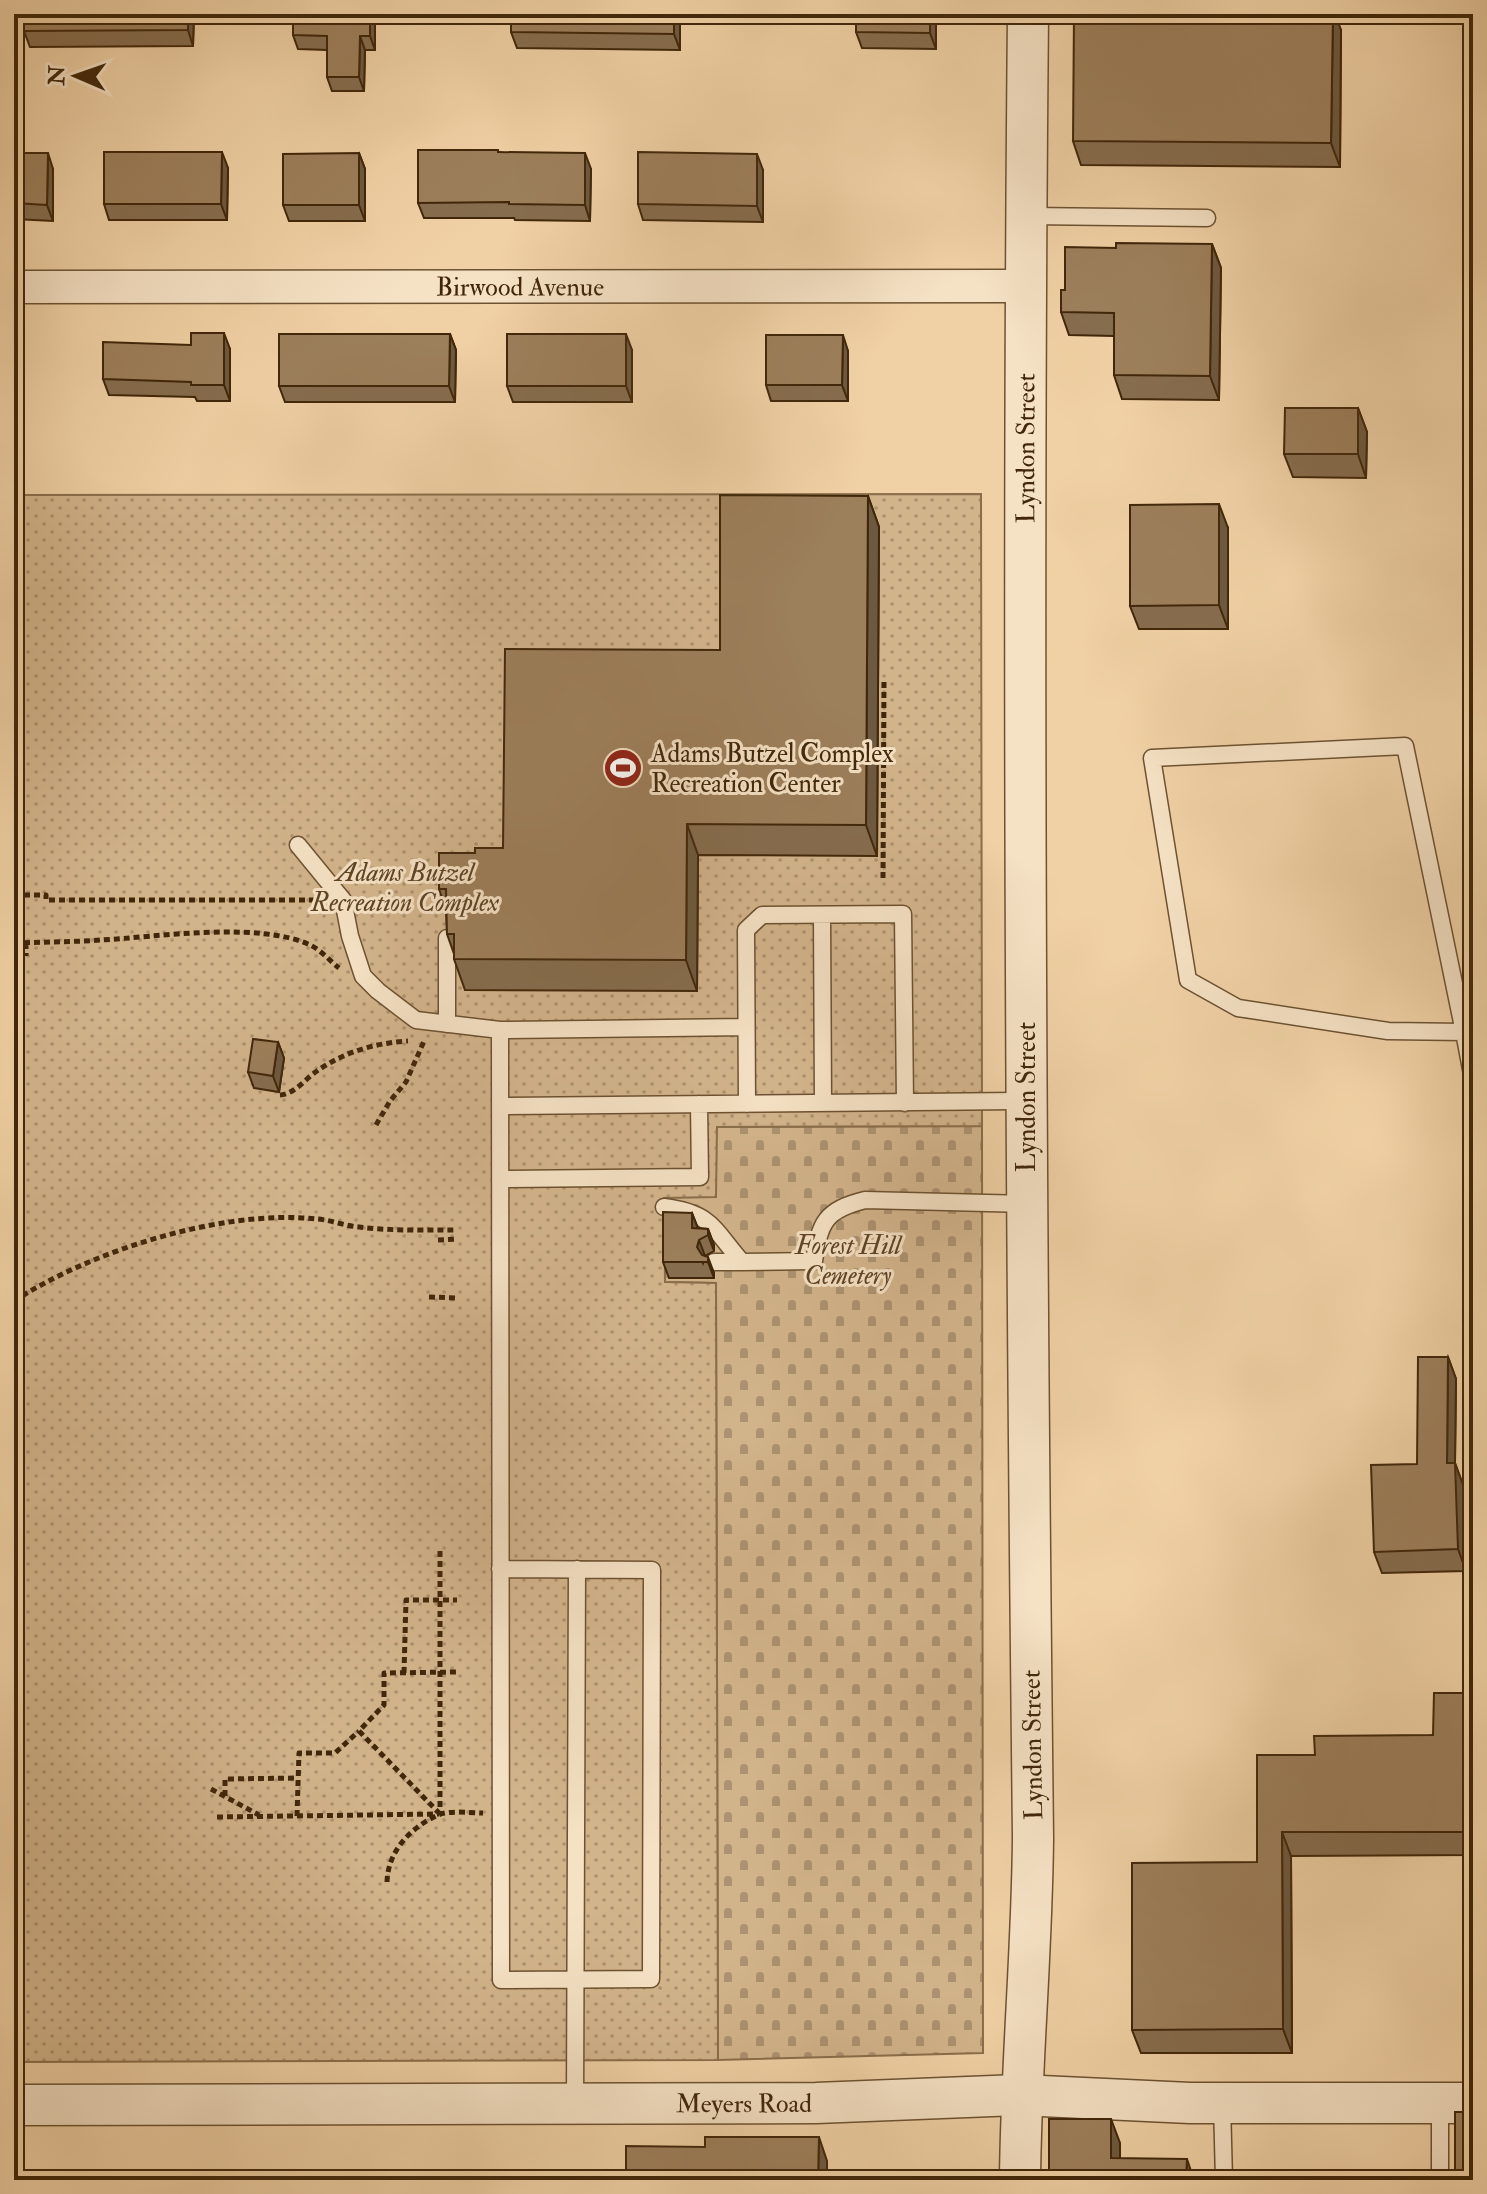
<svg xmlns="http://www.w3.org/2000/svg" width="1487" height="2194" font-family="'IM FELL Double Pica',serif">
  <defs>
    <pattern id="cemetery-stones" width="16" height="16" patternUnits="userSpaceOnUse" patternTransform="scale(2)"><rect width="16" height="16" fill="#d2b48b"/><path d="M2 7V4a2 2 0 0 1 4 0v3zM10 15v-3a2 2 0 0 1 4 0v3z" fill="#ac9270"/></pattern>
    <pattern id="park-dots" width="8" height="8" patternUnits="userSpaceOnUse" patternTransform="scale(2)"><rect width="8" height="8" fill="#d2b48b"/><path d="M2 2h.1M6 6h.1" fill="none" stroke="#ac9270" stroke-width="1.8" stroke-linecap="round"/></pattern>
  </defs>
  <rect width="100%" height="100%" fill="#f0d1a5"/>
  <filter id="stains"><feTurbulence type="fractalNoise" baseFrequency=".0025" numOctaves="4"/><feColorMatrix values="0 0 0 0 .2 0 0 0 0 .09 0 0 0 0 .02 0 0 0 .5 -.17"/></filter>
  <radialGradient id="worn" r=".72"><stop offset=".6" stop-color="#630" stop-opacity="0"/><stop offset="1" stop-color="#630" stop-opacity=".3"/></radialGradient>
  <path fill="url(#cemetery-stones)" stroke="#8a6e4a" stroke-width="2" d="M 982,1126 L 983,2053 L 718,2060 L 716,1283 L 665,1282 L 664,1197 L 716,1197 L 716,1127 Z"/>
  <path fill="url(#park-dots)" stroke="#8a6e4a" stroke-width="2" d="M 981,494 L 982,1126 L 717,1127 L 716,1197 L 664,1198 L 665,1282 L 716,1283 L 718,2060 L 14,2062 L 14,495 Z"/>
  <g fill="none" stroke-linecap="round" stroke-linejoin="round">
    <g stroke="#6d5231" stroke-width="19">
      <path id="service" d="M 1330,14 L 1342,15
        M 1028,216 L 1207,218
        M 298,845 L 343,900 L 350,936 L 363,976 L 378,991 L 416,1020 L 500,1030 L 746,1027
        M 822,915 L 823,1103
        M 447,938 L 447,1024
        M 500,1030 L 501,1980 L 651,1979 L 652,1570 L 500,1569
        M 1464,1032 L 1388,1031 L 1238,1008 L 1188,980 L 1152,758 L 1405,746 L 1464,1032 L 1473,1080
        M 747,1104 L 746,930 L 762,915 L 903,914 L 905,1103
        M 500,1106 L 1025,1101
        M 500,1179 L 700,1177 L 699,1104
        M 664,1207 C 712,1213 713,1229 742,1262 L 814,1261 C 820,1222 825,1210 865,1200 L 1026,1204
        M 714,1262 L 742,1262
        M 575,2102 L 577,1569
        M 1222,2103 L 1224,2180
        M 1440,2180 L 1440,2103"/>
    </g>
    <g stroke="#6d5231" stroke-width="35">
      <g id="minor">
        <path id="s1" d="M 14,287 L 1025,286"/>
      </g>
    </g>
    <g stroke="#6d5231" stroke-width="43">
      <g id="tertiary">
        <path id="s2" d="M 14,2105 L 816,2103 L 1020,2095 L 1190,2103 L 1473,2103"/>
        <path id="s3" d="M 1020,2180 C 1021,2066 1032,1953 1033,1838 C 1026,1230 1022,622 1028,14"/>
      </g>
    </g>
    <path stroke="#41270a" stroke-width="5" stroke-dasharray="6 4" stroke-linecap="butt" d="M 883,878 L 884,678
      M 14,895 L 46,895 L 46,900 L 318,900
      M 14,943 C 43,942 72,942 101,940 C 157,937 259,921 310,945 C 321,950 330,961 339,968
      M 26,943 L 26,956
      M 280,1095 C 295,1094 305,1079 317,1071 C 344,1052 375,1043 408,1041
      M 376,1125 L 390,1101 L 406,1082 L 425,1039
      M 438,1240 L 457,1239
      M 429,1297 L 457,1298
      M 14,1301 C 93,1250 223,1209 317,1219 C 331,1220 345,1226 359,1227 C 391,1231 425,1230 457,1230
      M 440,1551 L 440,1814
      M 404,1673 L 406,1600 L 457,1600
      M 211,1789 L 259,1815
      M 225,1796 L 225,1779 L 298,1778
      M 440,1814 L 359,1731 L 384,1705 L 384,1673 L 457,1672
      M 297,1816 L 299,1753 L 335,1753 L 359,1731
      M 217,1817 L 439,1814
      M 387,1882 C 388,1851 410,1828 438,1815 C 450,1810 470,1813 483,1813"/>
    <use href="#service" stroke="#f5e1c4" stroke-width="16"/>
    <use href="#minor" stroke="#f5e1c4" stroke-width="32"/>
    <use href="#tertiary" stroke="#f5e1c4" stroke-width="40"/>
  </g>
  <path fill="#866d4e" stroke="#41270a" stroke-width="2" d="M 194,14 L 193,46 L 30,47 L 24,31 Z
    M 293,14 L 375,14 L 375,50 L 365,50 L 364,91 L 332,91 L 327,77 L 327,50 L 298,49 L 293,35 Z
    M 511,14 L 680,14 L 680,50 L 517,48 L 511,32 Z
    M 856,14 L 936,14 L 936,49 L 862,48 L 856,32 Z
    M 1341,30 L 1340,167 L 1081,165 L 1073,141 Z
    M 499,152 L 591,169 L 590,221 L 515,220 L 514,218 L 424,218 L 418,203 Z
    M 14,153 L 53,169 L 53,221 L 14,219 Z
    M 359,153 L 365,169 L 365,221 L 289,221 L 283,205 Z
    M 228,168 L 227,220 L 109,220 L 104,204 Z
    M 763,170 L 763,222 L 643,220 L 638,204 Z
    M 1212,244 L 1221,268 L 1219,400 L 1122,399 L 1114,375 L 1114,336 L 1069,335 L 1061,312 L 1065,290 L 1116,248 Z
    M 450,334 L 456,350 L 455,402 L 285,402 L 279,386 Z
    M 230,349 L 230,401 L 197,401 L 195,397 L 109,395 L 103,379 Z
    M 632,350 L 632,402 L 513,402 L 507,386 Z
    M 848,351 L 848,401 L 771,401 L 766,385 Z
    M 1358,408 L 1367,432 L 1366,478 L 1293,477 L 1284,454 Z
    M 868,496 L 879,527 L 877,856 L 698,855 L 697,991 L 465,990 L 454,959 L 454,954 L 447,934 L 446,910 L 439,889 L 475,853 L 503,848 L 720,650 Z
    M 1228,528 L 1228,629 L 1139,629 L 1130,606 Z
    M 278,1042 L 284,1058 L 279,1092 L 254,1088 L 248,1072 Z
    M 692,1213 L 698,1228 L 708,1229 L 714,1245 L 714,1251 L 705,1256 L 714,1273 L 714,1278 L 669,1278 L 663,1262 Z
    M 1448,1357 L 1456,1379 L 1455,1463 L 1463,1485 L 1466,1571 L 1382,1573 L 1374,1552 L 1417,1464 Z
    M 1473,1694 L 1473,1855 L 1291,1856 L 1292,2053 L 1141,2053 L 1132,2030 L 1257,1862 L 1315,1755 L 1433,1735 Z
    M 1473,2112 L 1473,2180 L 1457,2180 L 1455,2174 Z"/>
  <path fill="#6d5940" stroke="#41270a" stroke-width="2" d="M 188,14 L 194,14 L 193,46 L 188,30 Z
    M 370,14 L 375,14 L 375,50 L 370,36 Z
    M 674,14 L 680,14 L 680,50 L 674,34 Z
    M 930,14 L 936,14 L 936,49 L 930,33 Z
    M 1333,14 L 1335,14 L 1341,30 L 1340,167 L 1331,143 Z
    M 360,36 L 365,50 L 364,91 L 359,77 Z
    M 222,152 L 228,168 L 227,220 L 221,204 Z
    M 48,153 L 53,169 L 53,221 L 47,205 Z
    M 359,153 L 365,169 L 365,221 L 359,205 Z
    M 585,153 L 591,169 L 590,221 L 585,205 Z
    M 757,154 L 763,170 L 763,222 L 757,206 Z
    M 1212,244 L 1221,268 L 1219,400 L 1210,376 Z
    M 224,333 L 230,349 L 230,401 L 224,385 Z
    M 450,334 L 456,350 L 455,402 L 449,386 Z
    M 626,334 L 632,350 L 632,402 L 626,386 Z
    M 843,335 L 848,351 L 848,401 L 842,385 Z
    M 1358,408 L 1367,432 L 1366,478 L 1358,454 Z
    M 868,496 L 879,527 L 877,856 L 866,825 Z
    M 1219,504 L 1228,528 L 1228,629 L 1219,605 Z
    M 687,824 L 698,855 L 697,991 L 686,960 Z
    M 278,1042 L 284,1058 L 279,1092 L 273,1076 Z
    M 692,1213 L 698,1229 L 692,1228 Z
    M 708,1229 L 714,1245 L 714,1251 L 708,1235 Z
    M 699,1240 L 705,1256 L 703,1263 L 697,1247 Z
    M 708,1257 L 714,1273 L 714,1278 L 708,1262 Z
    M 1448,1357 L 1456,1379 L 1455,1463 L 1463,1485 L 1466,1571 L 1458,1549 L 1447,1463 Z
    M 1282,1832 L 1291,1856 L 1292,2053 L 1283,2029 Z
    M 1111,2119 L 1120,2143 L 1120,2180 L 1111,2158 Z
    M 819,2137 L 827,2161 L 827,2180 L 818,2180 Z
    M 1187,2159 L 1194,2180 L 1186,2180 Z"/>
  <path fill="#9c7f5b" stroke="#41270a" stroke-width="2" d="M 24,14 L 188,14 L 188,30 L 24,31 Z
    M 293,14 L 370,14 L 370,36 L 360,36 L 359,77 L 327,77 L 327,36 L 293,35 Z
    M 511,14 L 674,14 L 674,34 L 511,32 Z
    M 856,14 L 930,14 L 930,33 L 856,32 Z
    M 1074,14 L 1333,14 L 1331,143 L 1073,141 Z
    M 418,150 L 498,150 L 498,152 L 585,153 L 585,205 L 509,204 L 509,202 L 418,203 Z
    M 104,152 L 222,152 L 221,204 L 104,204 Z
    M 638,152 L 757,154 L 757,206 L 638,204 Z
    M 14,153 L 48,153 L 47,205 L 14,203 Z
    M 359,153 L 359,205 L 283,205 L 283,154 Z
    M 1116,243 L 1212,244 L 1210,376 L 1114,375 L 1114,313 L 1061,312 L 1061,290 L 1065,290 L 1065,247 L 1116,248 Z
    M 191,333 L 224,333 L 224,385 L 191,385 L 191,382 L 103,379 L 103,342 L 191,345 Z
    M 279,334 L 450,334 L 449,386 L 279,386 Z
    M 507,334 L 626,334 L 626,386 L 507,386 Z
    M 766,335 L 843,335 L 842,385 L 766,385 Z
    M 1285,408 L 1358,408 L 1358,454 L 1284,454 Z
    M 720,495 L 868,496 L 866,825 L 687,824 L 686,960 L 454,959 L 454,934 L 447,934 L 446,889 L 439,889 L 439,853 L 475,853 L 475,848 L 503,848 L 505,649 L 720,650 Z
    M 1219,504 L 1219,605 L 1130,606 L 1130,505 Z
    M 253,1039 L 278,1042 L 273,1076 L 248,1072 Z
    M 663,1212 L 692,1213 L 692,1228 L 708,1229 L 708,1235 L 699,1240 L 697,1247 L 702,1255 L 708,1257 L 708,1262 L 663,1262 Z
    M 1418,1357 L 1448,1357 L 1447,1463 L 1455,1463 L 1458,1549 L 1374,1552 L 1371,1465 L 1417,1464 Z
    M 1434,1693 L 1473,1693 L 1473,1832 L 1282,1832 L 1283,2029 L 1132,2030 L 1132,1863 L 1257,1862 L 1257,1755 L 1315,1755 L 1314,1736 L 1433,1735 Z
    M 1455,2112 L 1473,2112 L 1473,2175 L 1455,2174 Z
    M 1049,2119 L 1111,2119 L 1111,2158 L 1187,2159 L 1186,2180 L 1049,2180 Z
    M 705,2137 L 819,2137 L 818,2180 L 626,2180 L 626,2146 L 705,2147 Z"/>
  <defs>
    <g id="stadium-disc" transform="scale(2)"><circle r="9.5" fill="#8f2418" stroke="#f5e1c4"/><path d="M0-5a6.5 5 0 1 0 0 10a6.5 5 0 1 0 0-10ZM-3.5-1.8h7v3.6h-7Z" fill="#fff"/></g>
  </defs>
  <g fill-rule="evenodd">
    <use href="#stadium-disc" x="623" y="768"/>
  </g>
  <g text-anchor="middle" stroke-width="6" stroke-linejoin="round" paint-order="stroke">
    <g font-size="26" fill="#41270a" stroke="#f5e1c4">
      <text dy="9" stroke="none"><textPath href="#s1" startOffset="506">Birwood Avenue</textPath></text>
      <text dy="9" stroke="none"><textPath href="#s3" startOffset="1732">Lyndon Street</textPath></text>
      <text transform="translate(1026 1097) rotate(-90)" y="9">Lyndon Street</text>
      <text transform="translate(1032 1745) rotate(-91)" y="9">Lyndon Street</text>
      <text dy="9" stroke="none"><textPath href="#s2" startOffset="730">Meyers Road</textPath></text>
    </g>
    <g font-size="26" fill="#41270a" stroke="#f5e1c4" text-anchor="start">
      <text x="651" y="762">Adams Butzel Complex<tspan x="651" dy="30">Recreation Center</tspan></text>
    </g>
    <g font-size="26" font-style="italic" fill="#5e4324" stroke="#f5e1c4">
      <text x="405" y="881">Adams Butzel<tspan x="405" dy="30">Recreation Complex</tspan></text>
      <text x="848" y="1254">Forest Hill<tspan x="848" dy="30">Cemetery</tspan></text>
    </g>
  </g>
  <rect width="1487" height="2194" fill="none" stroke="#f0d1a5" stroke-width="48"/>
  <rect x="16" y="16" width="1455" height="2162" fill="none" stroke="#41270a" stroke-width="4"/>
  <rect x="24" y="24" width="1439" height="2146" fill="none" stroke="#41270a" stroke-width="2"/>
  <g transform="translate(76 76) rotate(272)" stroke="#f5e1c4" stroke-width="6" paint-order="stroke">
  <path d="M0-6L14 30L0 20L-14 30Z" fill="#41270a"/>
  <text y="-12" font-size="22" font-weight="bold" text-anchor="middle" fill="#41270a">N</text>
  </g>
  <rect width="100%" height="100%" filter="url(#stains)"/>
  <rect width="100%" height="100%" fill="url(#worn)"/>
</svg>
